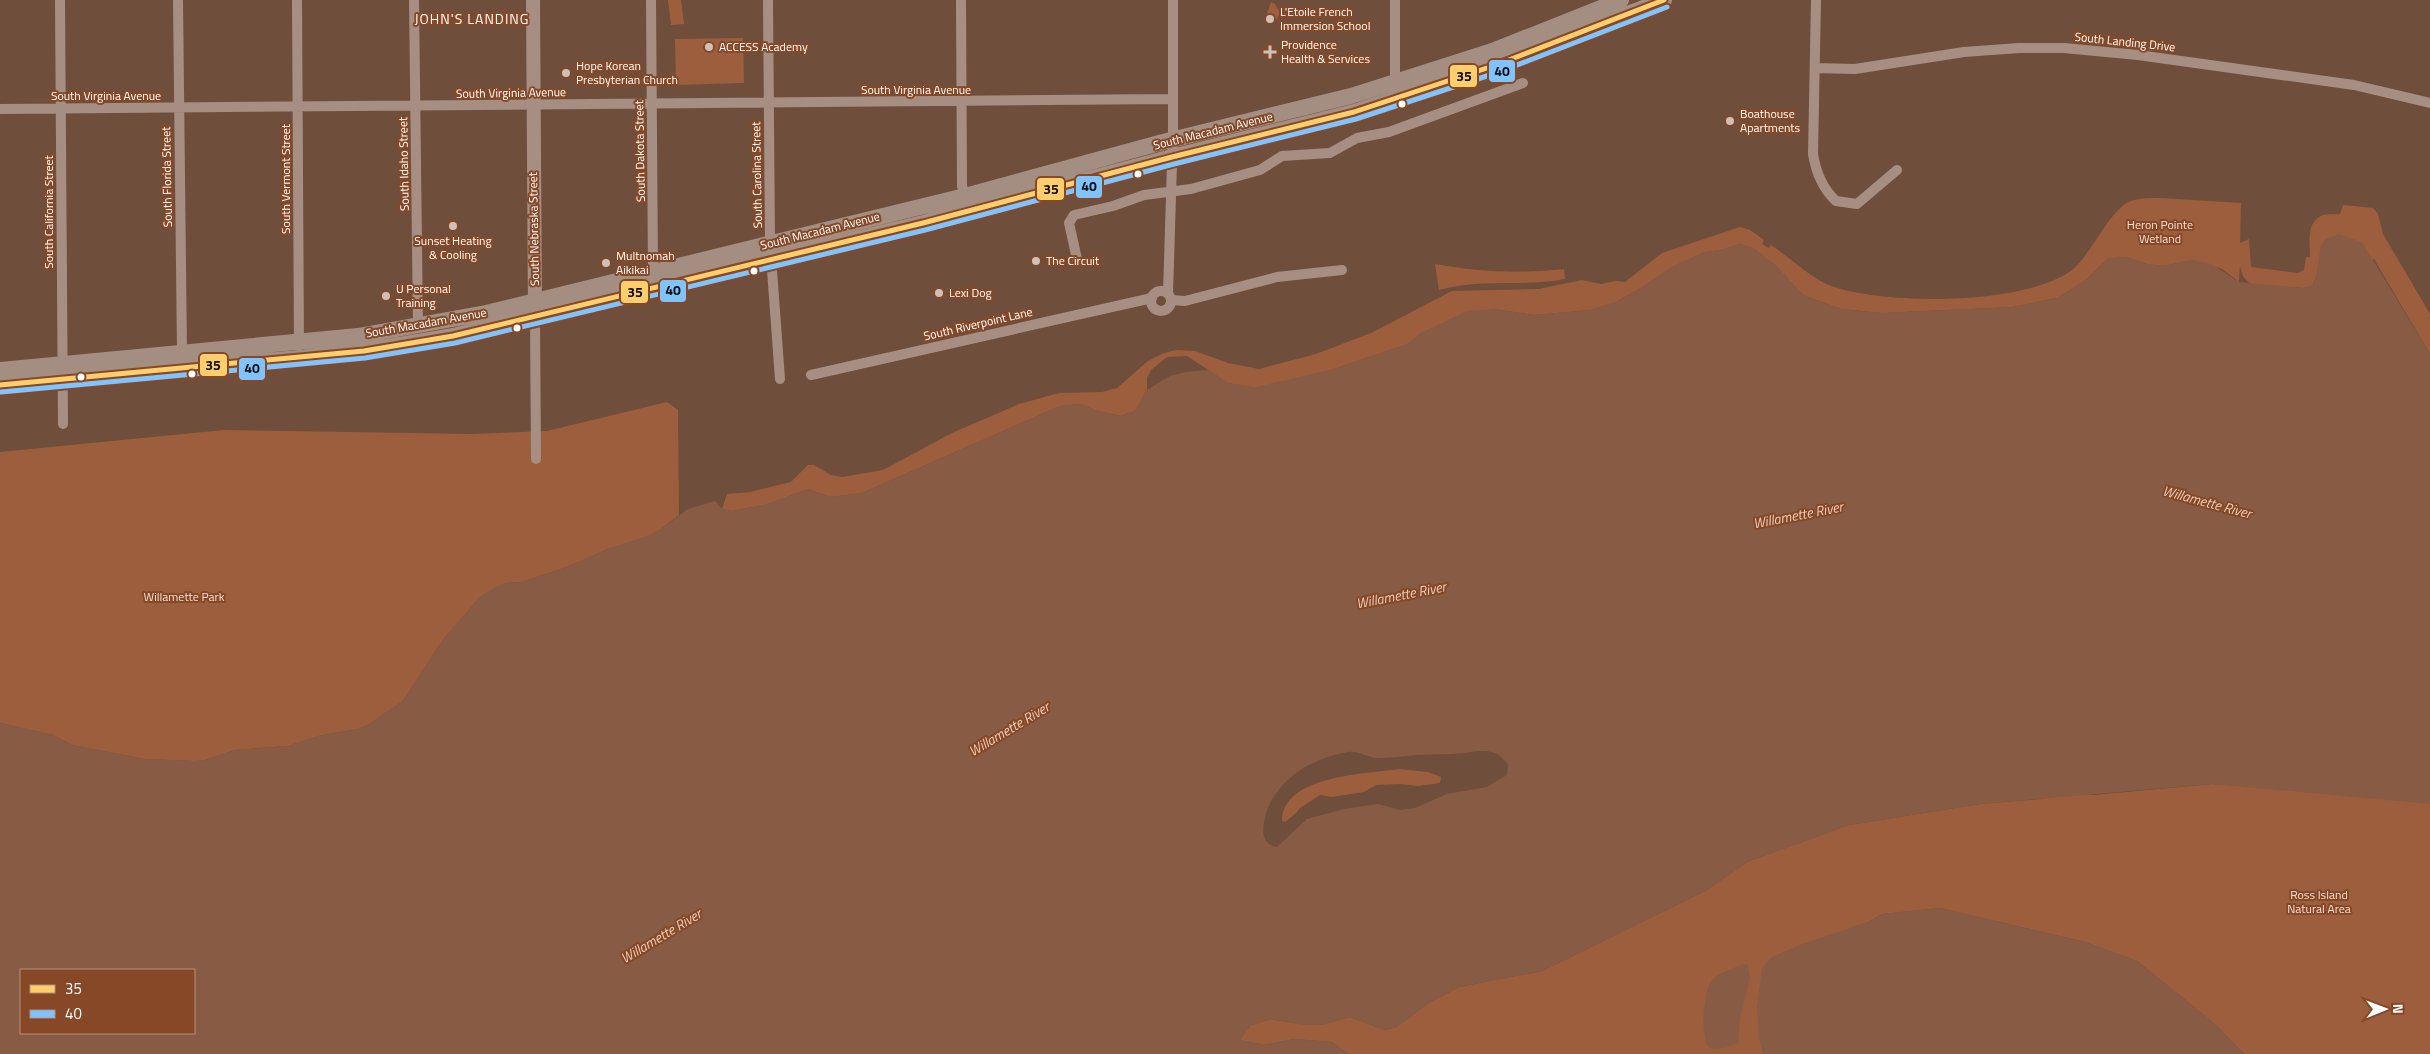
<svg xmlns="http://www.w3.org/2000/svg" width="2430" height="1054" font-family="'Titillium Web',sans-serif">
  <rect width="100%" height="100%" fill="#704e3c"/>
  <path fill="#9d5e3d" d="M 668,0 L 681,0 L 684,24 L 671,25 Z
    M 1271,2 L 1275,4 L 1280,13 L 1277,19 L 1273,22 L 1266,16 Z
    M 743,38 L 744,83 L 676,85 L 675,39 Z
    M 2161,198 L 2241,203 L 2240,243 L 2249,239 L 2251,267 L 2298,273 L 2304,270 L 2306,257 L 2310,257 C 2310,243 2306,223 2321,216 C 2327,213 2334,215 2340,214 L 2343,205 L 2373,208 L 2378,214 L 2383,234 L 2430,314 L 2430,354 L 2374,259 L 2318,274 L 2312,286 L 2304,288 L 2250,284 L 2243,276 L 2240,266 L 2239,282 L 2222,269 L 2193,260 L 2163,266 L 2147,264 L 2126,257 L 2107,259 L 2086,280 L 2057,298 L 2013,307 L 1882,313 L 1841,309 L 1803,295 L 1774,264 L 1740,244 L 1720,250 L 1705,252 L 1672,267 L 1641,288 L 1616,302 L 1591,310 L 1534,315 L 1493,309 L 1421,333 L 1408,344 L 1331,370 L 1255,388 L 1228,383 L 1187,356 L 1167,357 L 1151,370 L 1147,378 L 1147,390 L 1135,411 L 1121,416 L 1098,411 L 1080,404 L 1060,406 L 862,493 L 830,497 L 808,489 L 768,504 L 733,511 L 722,509 L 727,494 L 750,492 L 791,482 L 808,465 L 814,465 L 831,475 L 842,477 L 883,470 L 952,433 L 1019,404 L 1059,393 L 1102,392 L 1117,388 L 1148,361 L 1164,353 L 1177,350 L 1195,351 L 1228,363 L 1259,369 L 1316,354 L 1371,333 L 1452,291 L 1539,289 L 1582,280 L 1601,284 L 1616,281 L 1625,282 L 1662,253 L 1740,227 L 1750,230 L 1764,240 L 1762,244 L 1769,248 L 1771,245 C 1792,259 1811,279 1834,287 C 1888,305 2026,305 2072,270 C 2093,253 2111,205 2134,200 C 2143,198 2152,198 2161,198 Z
    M 1435,264 C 1479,272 1520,274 1564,269 L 1565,279 C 1524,287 1480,278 1439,290 Z
    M 667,402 L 678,410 L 679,515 L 660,530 L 646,537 L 608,549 L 567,567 L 521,582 L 506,583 L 481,596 L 442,641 L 403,701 L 368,725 L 358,729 L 318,736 L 288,746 L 235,750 L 205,760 L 195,761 L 144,759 L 72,745 L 53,735 L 0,723 L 0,452 L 224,430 L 471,434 L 547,431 Z
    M 1399,769 L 1428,772 L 1441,777 L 1440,783 L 1418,786 L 1400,784 L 1376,785 L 1364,792 L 1332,797 L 1320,795 L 1300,808 L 1297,812 L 1285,822 L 1282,821 C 1283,775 1366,774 1399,769 Z
    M 2212,784 L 2430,799 L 2430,1054 L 2244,1054 L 2215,1024 L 2137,961 L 2085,942 L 1940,908 L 1882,914 L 1870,921 L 1759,1038 L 1764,1054 L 1348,1054 L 1332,1042 L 1294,1039 L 1264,1045 L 1240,1040 L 1250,1026 L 1270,1019 L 1299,1024 L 1321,1025 L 1350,1017 L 1385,1030 L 1397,1027 L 1427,1004 L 1459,987 L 1542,971 L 1707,890 L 1747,862 L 1849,825 L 1980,804 L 2041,799 L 2077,793 L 2094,795 Z"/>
  <path fill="#885c44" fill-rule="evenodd" d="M 2339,234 L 2362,242 L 2430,354 L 2430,804 L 2212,784 L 1980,804 L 1849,825 L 1747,862 L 1707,890 L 1542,971 L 1459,987 L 1427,1004 L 1397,1027 L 1385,1030 L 1350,1017 L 1321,1025 L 1299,1024 L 1270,1019 L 1250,1026 L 1240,1040 L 1264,1045 L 1294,1039 L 1332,1042 L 1348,1054 L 0,1054 L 0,723 L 53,735 L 72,745 L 144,759 L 195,761 L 205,760 L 235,750 L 288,746 L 318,736 L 358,729 L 368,725 L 403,701 L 442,641 L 481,596 L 495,587 L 506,583 L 521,582 L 567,567 L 608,549 L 646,537 L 660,530 L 688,509 L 715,501 L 722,509 L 733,511 L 768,504 L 808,489 L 830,497 L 862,493 L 1060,406 L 1080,404 L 1098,411 L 1121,416 L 1135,411 L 1147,390 L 1170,376 L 1186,372 L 1209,370 L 1228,383 L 1255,387 L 1331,370 L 1408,344 L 1421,333 L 1467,311 L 1493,309 L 1534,315 L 1591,310 L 1616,302 L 1641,288 L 1672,267 L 1705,252 L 1720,250 L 1740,244 L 1754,248 L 1774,264 L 1803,295 L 1841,309 L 1882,313 L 2013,307 L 2057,298 L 2086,280 L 2107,259 L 2126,257 L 2147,264 L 2163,266 L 2193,260 L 2211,264 L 2239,282 L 2304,288 L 2311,286 L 2315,282 L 2321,246 L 2325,239 ZM 1477,751 C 1493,751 1499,752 1508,765 L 1507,775 L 1487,787 L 1447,794 L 1415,808 L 1400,810 L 1378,804 L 1344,809 L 1307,819 L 1277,847 C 1261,844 1262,830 1265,817 C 1275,779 1312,758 1348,752 C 1359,750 1367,758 1378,758 C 1390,758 1403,756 1416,755 C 1437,754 1456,755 1477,751 ZM 194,970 L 194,1033 L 21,1033 L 21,970 Z
    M 1940,908 L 2085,942 L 2137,961 L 2215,1024 L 2244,1054 L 1764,1054 L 1759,1038 L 1757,1008 L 1762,968 L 1770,958 L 1802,944 L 1870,921 L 1882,914 Z
    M 1743,964 L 1748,965 L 1750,979 L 1740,1018 L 1738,1043 C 1732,1046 1714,1053 1708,1046 C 1700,1034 1703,987 1714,978 C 1722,972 1734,968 1743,964 Z"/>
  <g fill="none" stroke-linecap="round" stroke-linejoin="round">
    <path stroke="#a68f82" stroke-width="10" d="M 60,0 L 63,424
      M 178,0 L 182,353
      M 297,0 L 299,346
      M 414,0 L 418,327
      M 651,0 L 653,273
      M 768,0 L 770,243 L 780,379
      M 961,0 L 962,186 L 967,201
      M 1395,0 L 1395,86
      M 1816,0 L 1813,154 C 1816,173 1822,188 1836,201 L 1857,204 L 1897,170
      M 1815,68 L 1855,69 L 1964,52 L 2019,48 L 2064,48 L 2138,55 L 2354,85 L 2430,103
      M 0,109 L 1172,99
      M 1077,259 L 1069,223 L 1074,215 L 1113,206 L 1144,195 L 1191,189 L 1260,170 L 1282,156 L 1330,153 L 1357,138 L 1389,132 L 1523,83
      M1151 301a10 10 0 1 1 20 0a10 10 0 1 1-20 0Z
      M 1168,294 L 1173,131 L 1173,0
      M 1171,300 L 1185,301 L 1277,277 L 1342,270
      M 535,317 L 536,459
      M 811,375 L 1152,298"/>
    <path stroke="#a68f82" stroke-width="14" d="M 533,0 L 535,312"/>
    <path stroke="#a38e81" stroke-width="16" d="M 0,370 L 358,336 L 486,313 L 965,196 L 1163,142 L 1351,96 L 1495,50 L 1621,0
      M 0,385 L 299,358 L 364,351 L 453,336 L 923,223 L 1172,157 L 1354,112 L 1496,65 L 1664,0"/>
    <g stroke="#864826" stroke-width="9">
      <path id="bus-1" d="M 0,385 L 364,351 L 453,336 L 923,223 L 1172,157 L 1354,112 L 1496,65 L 1664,0"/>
    </g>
    <g stroke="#864826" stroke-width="9">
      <path id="bus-2" d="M 1,392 L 365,358 L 455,343 L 925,230 L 1174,164 L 1356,119 L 1499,72 L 1667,7"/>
    </g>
    <use href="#bus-1" stroke="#fece6d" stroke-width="5"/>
    <use href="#bus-2" stroke="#80c4ff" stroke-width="5"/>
  </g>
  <g fill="#cdc1bb" stroke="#864826" stroke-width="2">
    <circle cx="1270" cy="19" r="5"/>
    <circle cx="709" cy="47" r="5"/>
    <path d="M1267.5 44.5h5v5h5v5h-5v5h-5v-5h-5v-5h5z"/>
    <circle cx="566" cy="73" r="5"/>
    <circle cx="1730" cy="121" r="5"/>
    <circle cx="453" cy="226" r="5"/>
    <circle cx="1036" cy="261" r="5"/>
    <circle cx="606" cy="263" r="5"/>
    <circle cx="939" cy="293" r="5"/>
    <circle cx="386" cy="296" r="5"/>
  </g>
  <g fill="#fff" stroke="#864826" stroke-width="2">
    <circle cx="1402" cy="104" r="4.5"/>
    <circle cx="1138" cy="174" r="4.5"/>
    <circle cx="754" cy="271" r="4.5"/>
    <circle cx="517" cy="328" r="4.5"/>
    <circle cx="192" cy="374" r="4.5"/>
    <circle cx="81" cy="377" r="4.5"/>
  </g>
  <g text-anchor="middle" stroke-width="4" stroke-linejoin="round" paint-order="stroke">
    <g font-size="12" fill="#fff" stroke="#864826" text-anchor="start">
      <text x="1280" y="16">L'Etoile French<tspan x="1280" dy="14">Immersion School</tspan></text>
      <text x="1281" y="49">Providence<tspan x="1281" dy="14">Health &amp; Services</tspan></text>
      <text x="719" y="51">ACCESS Academy</text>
      <text x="576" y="70">Hope Korean<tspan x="576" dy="14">Presbyterian Church</tspan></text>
      <text x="1740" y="118">Boathouse<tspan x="1740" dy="14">Apartments</tspan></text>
      <text x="453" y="245" text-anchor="middle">Sunset Heating<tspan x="453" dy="14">&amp; Cooling</tspan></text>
      <text x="616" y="260">Multnomah<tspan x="616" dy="14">Aikikai</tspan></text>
      <text x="1046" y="265">The Circuit</text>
      <text x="396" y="293">U Personal<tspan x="396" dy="14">Training</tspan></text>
      <text x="949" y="297">Lexi Dog</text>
    </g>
    <g font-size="12" fill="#fff" stroke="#864826">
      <text transform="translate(2125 42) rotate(6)" y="4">South Landing Drive</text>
      <text x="916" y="94">South Virginia Avenue</text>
      <text transform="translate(511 93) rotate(-1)" y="4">South Virginia Avenue</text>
      <text x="106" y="100">South Virginia Avenue</text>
      <text transform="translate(1213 131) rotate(-14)" y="4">South Macadam Avenue</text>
      <text transform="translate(640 151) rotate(-91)" y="4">South Dakota Street</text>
      <text transform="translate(404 164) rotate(-91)" y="4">South Idaho Street</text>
      <text transform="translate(757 175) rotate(-91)" y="4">South Carolina Street</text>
      <text transform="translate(167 177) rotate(-91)" y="4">South Florida Street</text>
      <text transform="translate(286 179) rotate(-90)" y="4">South Vermont Street</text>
      <text transform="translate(49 212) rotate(-90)" y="4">South California Street</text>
      <text transform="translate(534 229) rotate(-91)" y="4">South Nebraska Street</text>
      <text transform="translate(820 231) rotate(-14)" y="4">South Macadam Avenue</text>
      <text transform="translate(426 323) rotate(-10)" y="4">South Macadam Avenue</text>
      <text transform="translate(978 324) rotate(-13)" y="4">South Riverpoint Lane</text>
    </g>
    <g font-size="12" fill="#f6e0d4" stroke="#864826">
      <text x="2160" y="229">Heron Pointe<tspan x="2160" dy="14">Wetland</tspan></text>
      <text x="184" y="601">Willamette Park</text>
      <text x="2319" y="899">Ross Island<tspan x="2319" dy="14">Natural Area</tspan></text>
    </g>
    <g font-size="14" letter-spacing="1" fill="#fff" stroke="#864826">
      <text x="472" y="24">JOHN'S LANDING</text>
    </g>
    <g font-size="14" font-style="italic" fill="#efcdbc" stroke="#864826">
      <text transform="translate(2207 502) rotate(15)" y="5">Willamette River</text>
      <text transform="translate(1798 515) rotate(-11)" y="5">Willamette River</text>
      <text transform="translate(1401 595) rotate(-11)" y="5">Willamette River</text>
      <text transform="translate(1009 729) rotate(-31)" y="5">Willamette River</text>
      <text transform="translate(661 936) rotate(-31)" y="5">Willamette River</text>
    </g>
  </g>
  <g stroke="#864826" stroke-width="2">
    <rect x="1488" y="59" width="28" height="24" rx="5" fill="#80c4ff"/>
    <rect x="1449" y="64" width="29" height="24" rx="5" fill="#fece6d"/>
    <rect x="1075" y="175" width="28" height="24" rx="5" fill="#80c4ff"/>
    <rect x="1036" y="177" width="29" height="24" rx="5" fill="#fece6d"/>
    <rect x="659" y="279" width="28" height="24" rx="5" fill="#80c4ff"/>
    <rect x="620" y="280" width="29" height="24" rx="5" fill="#fece6d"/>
    <rect x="199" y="353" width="29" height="24" rx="5" fill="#fece6d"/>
    <rect x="238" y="357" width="28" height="24" rx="5" fill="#80c4ff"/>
  </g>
  <g font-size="14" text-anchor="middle" font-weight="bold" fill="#111">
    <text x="1502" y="76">40</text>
    <text x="1464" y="81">35</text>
    <text x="1089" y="191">40</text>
    <text x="1051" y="194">35</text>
    <text x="673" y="295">40</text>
    <text x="635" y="297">35</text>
    <text x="213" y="370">35</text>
    <text x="252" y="373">40</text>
  </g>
  <rect x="20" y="969" width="175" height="65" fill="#864826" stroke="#b6917d"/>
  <rect x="30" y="985" width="25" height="8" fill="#fece6d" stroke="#b6917d"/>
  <text x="65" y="994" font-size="15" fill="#ffffff">35</text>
  <rect x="30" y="1010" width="25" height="8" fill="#80c4ff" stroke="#b6917d"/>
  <text x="65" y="1019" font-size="15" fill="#ffffff">40</text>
  <g transform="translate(2385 1009) rotate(89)" stroke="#864826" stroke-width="4" paint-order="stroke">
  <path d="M0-4L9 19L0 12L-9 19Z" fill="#ffffff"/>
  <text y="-8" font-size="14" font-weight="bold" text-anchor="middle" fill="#ffffff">N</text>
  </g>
</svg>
